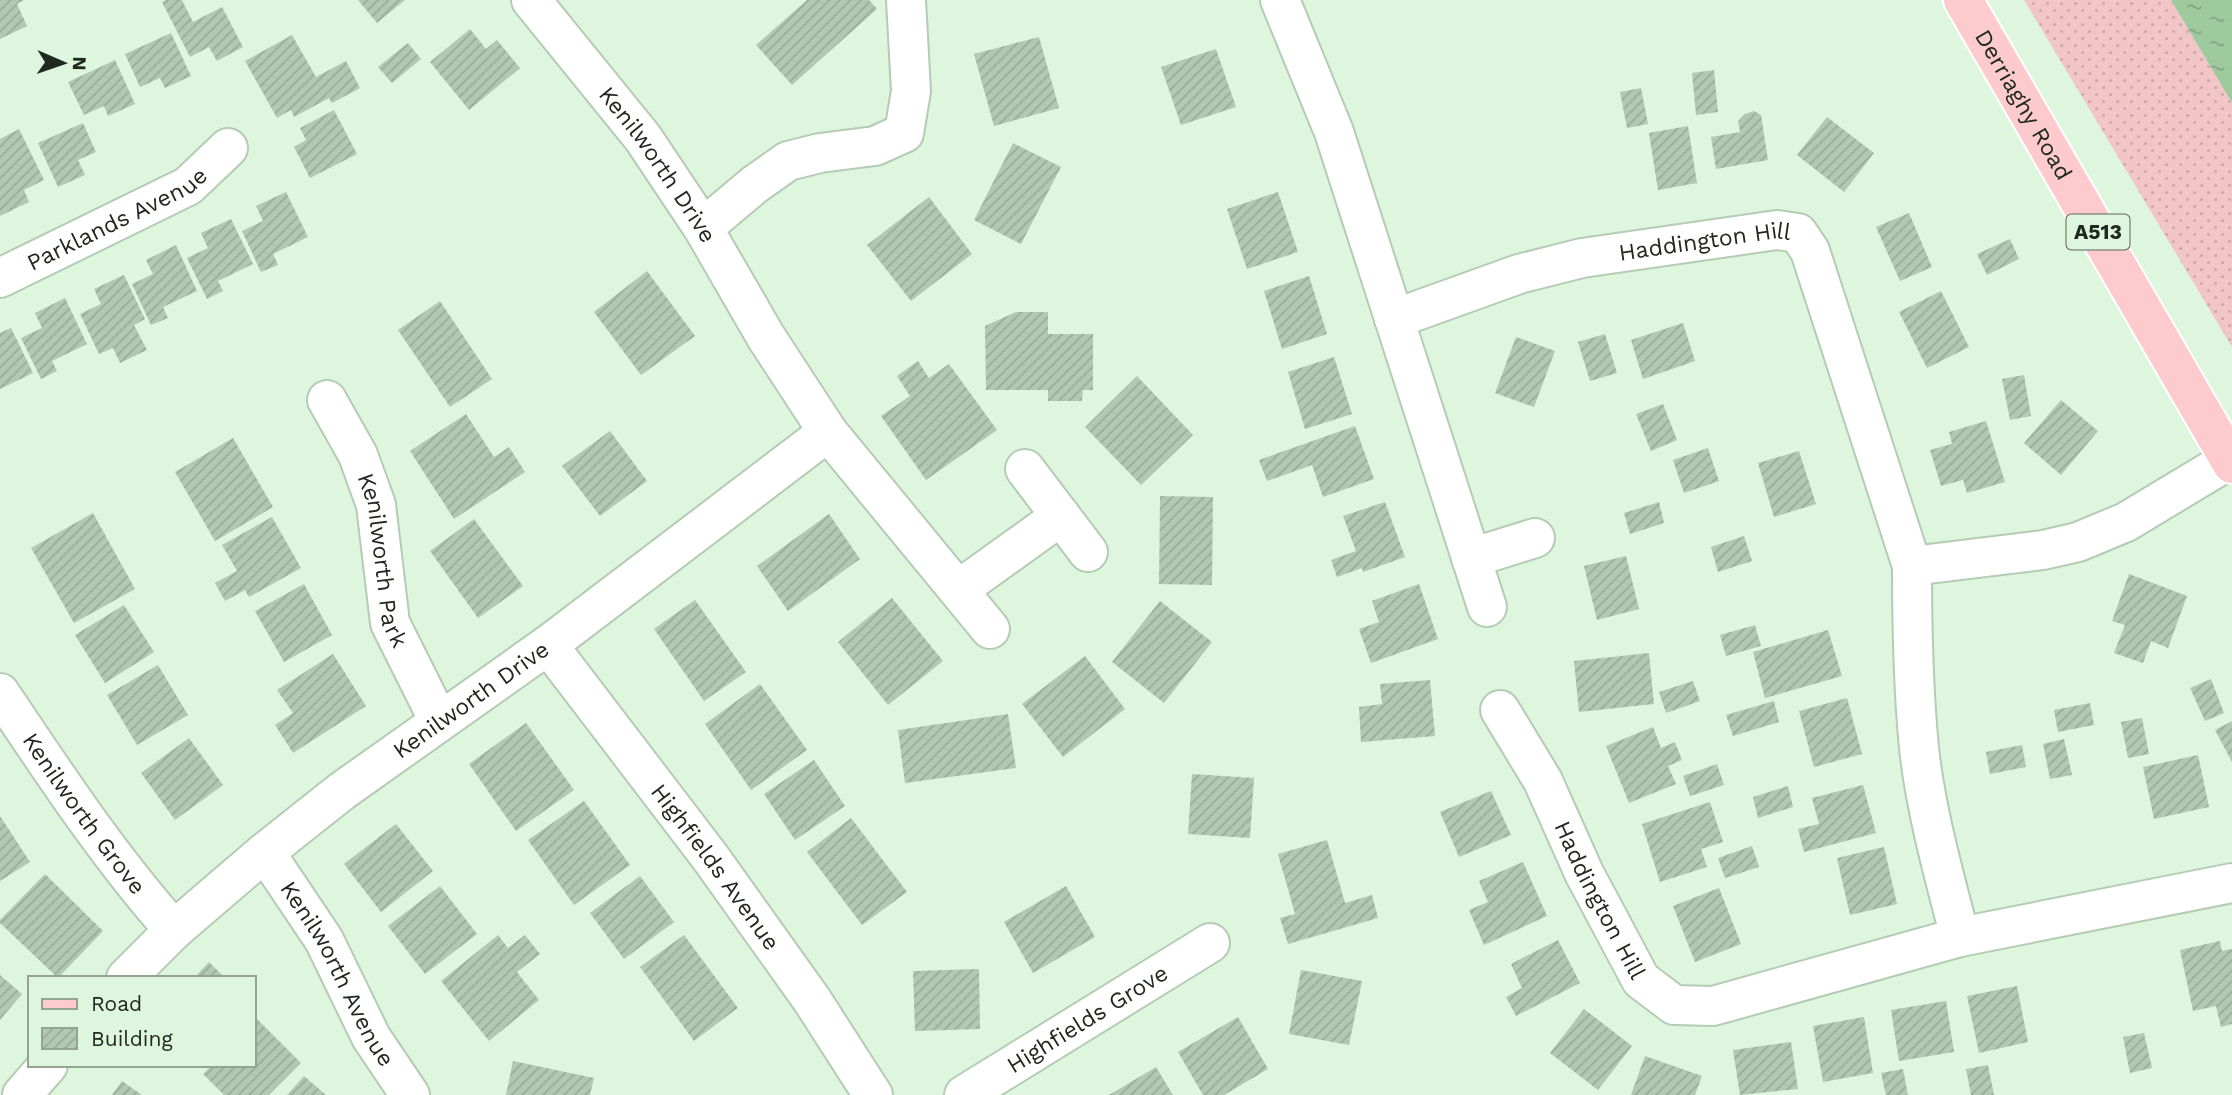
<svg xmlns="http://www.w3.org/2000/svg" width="2232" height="1095" font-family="'Work Sans',sans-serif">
  <defs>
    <pattern id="grass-dots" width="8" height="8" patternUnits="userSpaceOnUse" patternTransform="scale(1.75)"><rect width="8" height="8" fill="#f2c5c7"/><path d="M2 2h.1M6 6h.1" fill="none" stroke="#cfa9ab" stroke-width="1.8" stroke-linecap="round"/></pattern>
    <pattern id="water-ripples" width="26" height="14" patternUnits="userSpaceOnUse" patternTransform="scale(1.75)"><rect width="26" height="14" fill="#9fca9e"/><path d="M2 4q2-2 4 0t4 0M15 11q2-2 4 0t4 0" fill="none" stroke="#81a480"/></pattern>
    <pattern id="building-hatch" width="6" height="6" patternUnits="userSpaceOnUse" patternTransform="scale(1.75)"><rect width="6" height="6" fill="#b1c8b1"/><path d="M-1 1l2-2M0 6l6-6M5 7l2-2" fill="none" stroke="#98ac98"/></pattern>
  </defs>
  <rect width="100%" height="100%" fill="#dff6de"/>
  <path fill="url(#grass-dots)" d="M 2024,0 L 2171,0 L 2232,103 L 2232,347 Z"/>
  <path fill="url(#water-ripples)" d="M 2171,0 L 2232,0 L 2232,103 Z"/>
  <path fill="url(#building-hatch)" d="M 0,0 L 24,0 L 17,4 L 27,26 L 0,39 Z
    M 166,0 L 182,0 L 193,22 L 222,7 L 243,47 L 217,61 L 209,47 L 190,57 L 162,2 Z
    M 358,0 L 405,0 L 377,23 Z
    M 807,0 L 869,0 L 877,9 L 792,85 L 756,45 Z
    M 470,29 L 486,49 L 497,40 L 520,68 L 469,110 L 430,62 Z
    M 171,33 L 191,76 L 165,88 L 160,78 L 140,87 L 125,54 Z
    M 292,35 L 316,77 L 346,61 L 360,88 L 332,103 L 329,98 L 294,117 L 291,110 L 277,118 L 245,61 Z
    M 1039,37 L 1059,108 L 994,126 L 974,54 Z
    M 408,43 L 421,59 L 392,83 L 378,67 Z
    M 1216,49 L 1236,107 L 1181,125 L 1161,67 Z
    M 115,60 L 135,104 L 108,116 L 104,106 L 84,115 L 68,82 Z
    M 1714,70 L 1718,112 L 1696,115 L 1692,73 Z
    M 1641,88 L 1648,124 L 1627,128 L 1620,92 Z
    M 334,110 L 357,154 L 310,178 L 294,147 L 306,140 L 300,128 Z
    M 1754,111 L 1761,115 L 1768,160 L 1716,169 L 1711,137 L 1740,132 L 1738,121 L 1745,114 Z
    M 1827,117 L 1874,153 L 1844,192 L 1797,155 Z
    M 83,123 L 96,152 L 78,160 L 85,175 L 58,187 L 38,143 Z
    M 1688,126 L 1697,183 L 1658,190 L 1649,133 Z
    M 19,129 L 44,180 L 24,190 L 29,202 L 0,216 L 0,139 Z
    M 1013,143 L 1061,167 L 1021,244 L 974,220 Z
    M 286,192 L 308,237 L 273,254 L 278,265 L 261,272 L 242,231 L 263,221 L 256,206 Z
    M 1278,192 L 1298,252 L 1247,269 L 1227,209 Z
    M 929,197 L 972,254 L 911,301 L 867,245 Z
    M 1909,213 L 1932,267 L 1900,281 L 1876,227 Z
    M 231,219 L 253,264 L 218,281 L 223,291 L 207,299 L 187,258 L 208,248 L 201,233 Z
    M 2010,239 L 2019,259 L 1987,275 L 1977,254 Z
    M 176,245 L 197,291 L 163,307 L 168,318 L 151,325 L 132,284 L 153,274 L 146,260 Z
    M 647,271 L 695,336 L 641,375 L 594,312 Z
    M 124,275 L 145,319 L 134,325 L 147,350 L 120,363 L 113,348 L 99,354 L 80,314 L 101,304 L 94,289 Z
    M 1309,276 L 1327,334 L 1282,349 L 1264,291 Z
    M 1941,291 L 1969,347 L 1927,368 L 1899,312 Z
    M 65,298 L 87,344 L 52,361 L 57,371 L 41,379 L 21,338 L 42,328 L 35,313 Z
    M 440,301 L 492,379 L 450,407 L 398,330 Z
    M 1016,312 L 1048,312 L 1048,334 L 1093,334 L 1093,390 L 1083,390 L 1082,401 L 1048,401 L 1048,390 L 986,390 L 985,326 Z
    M 1683,323 L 1695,361 L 1643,379 L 1631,340 Z
    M 11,328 L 33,373 L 0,389 L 0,333 Z
    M 1605,334 L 1617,373 L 1590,381 L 1578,342 Z
    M 1516,337 L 1555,351 L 1534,407 L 1495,393 Z
    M 1334,357 L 1352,414 L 1305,429 L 1288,372 Z
    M 918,361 L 929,378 L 949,364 L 997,430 L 926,480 L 881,416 L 910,396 L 897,376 Z
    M 2024,375 L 2031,416 L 2010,420 L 2002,379 Z
    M 1137,376 L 1193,435 L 1141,485 L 1085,427 Z
    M 2061,400 L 2098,431 L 2061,475 L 2024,443 Z
    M 1663,404 L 1677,440 L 1651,451 L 1636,414 Z
    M 466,414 L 494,457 L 509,447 L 525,472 L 454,519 L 410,451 Z
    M 1986,421 L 2005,482 L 1967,493 L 1963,480 L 1941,486 L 1930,450 L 1952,444 L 1949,432 Z
    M 1355,426 L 1374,479 L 1323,497 L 1312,465 L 1267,481 L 1259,460 Z
    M 610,431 L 647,481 L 600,516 L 562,466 Z
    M 233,438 L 273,507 L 215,541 L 175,472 Z
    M 1708,448 L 1719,481 L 1684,493 L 1673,460 Z
    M 1799,451 L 1816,504 L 1774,517 L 1758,463 Z
    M 1160,496 L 1213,497 L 1212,585 L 1159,584 Z
    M 1385,502 L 1405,557 L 1363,572 L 1362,568 L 1337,577 L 1331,560 L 1356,551 L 1343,516 Z
    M 1659,502 L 1664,523 L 1630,534 L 1624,513 Z
    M 93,513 L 135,589 L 74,623 L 31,548 Z
    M 829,514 L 860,559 L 788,611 L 757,566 Z
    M 272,517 L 301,568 L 249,597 L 245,590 L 225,601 L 215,583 L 237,571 L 222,545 Z
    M 474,519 L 523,586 L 478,618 L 430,551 Z
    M 1744,536 L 1752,561 L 1718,572 L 1711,547 Z
    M 1626,556 L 1639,609 L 1597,620 L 1584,566 Z
    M 2129,574 L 2187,596 L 2168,648 L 2151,641 L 2143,663 L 2114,653 L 2125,625 L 2112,621 Z
    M 304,584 L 332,635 L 284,662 L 255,611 Z
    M 1419,584 L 1438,639 L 1371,663 L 1359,629 L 1379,622 L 1372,601 Z
    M 892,598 L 943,661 L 888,705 L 838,642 Z
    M 695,600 L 746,672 L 704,701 L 654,629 Z
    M 1160,601 L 1212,642 L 1164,703 L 1112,662 Z
    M 124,605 L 154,652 L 105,683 L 75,635 Z
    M 1755,625 L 1761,646 L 1726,656 L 1720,635 Z
    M 1828,630 L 1842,676 L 1765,698 L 1753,652 Z
    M 1649,653 L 1654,704 L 1579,712 L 1574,661 Z
    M 333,654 L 366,706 L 293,753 L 275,725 L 293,713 L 277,690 Z
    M 1085,656 L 1125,709 L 1063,757 L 1022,704 Z
    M 158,665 L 188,715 L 137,745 L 107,695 Z
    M 2211,679 L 2224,713 L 2205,721 L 2190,688 Z
    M 1430,680 L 1435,736 L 1361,742 L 1359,707 L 1382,704 L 1380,684 Z
    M 1693,681 L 1700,701 L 1666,713 L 1659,692 Z
    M 760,684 L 807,750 L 751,790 L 705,724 Z
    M 1847,698 L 1862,754 L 1814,767 L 1799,711 Z
    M 1774,701 L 1779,722 L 1733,736 L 1726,715 Z
    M 2090,703 L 2094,725 L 2058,732 L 2054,710 Z
    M 1008,714 L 1016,768 L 905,783 L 898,730 Z
    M 2142,718 L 2149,754 L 2128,758 L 2121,722 Z
    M 2232,721 L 2232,762 L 2215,730 Z
    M 526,723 L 574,790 L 516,831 L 469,764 Z
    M 1653,727 L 1661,748 L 1675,742 L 1682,760 L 1668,766 L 1676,784 L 1629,803 L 1606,746 Z
    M 189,738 L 223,785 L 175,820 L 141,773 Z
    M 2064,739 L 2072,775 L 2050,779 L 2043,744 Z
    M 2022,745 L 2026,767 L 1990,774 L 1986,752 Z
    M 2198,755 L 2209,807 L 2154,819 L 2143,767 Z
    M 814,760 L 845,806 L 795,840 L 764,794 Z
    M 1717,764 L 1724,785 L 1690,796 L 1683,776 Z
    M 1192,774 L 1254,778 L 1250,838 L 1188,834 Z
    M 1863,785 L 1876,833 L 1804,852 L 1798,829 L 1819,824 L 1812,798 Z
    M 1788,786 L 1793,807 L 1758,818 L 1753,797 Z
    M 1491,791 L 1511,835 L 1459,857 L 1440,812 Z
    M 584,801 L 630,865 L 574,905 L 528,840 Z
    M 1710,802 L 1723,842 L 1701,849 L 1707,867 L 1660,882 L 1642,824 Z
    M 0,816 L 30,862 L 0,881 Z
    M 851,818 L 907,892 L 862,925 L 807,852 Z
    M 396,824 L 433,871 L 381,912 L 344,864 Z
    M 1327,840 L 1345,903 L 1372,895 L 1378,918 L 1288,944 L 1280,918 L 1295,914 L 1278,854 Z
    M 1752,846 L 1759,867 L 1725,878 L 1718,858 Z
    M 1884,847 L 1897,904 L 1850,915 L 1837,858 Z
    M 1523,862 L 1547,916 L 1484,945 L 1469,910 L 1488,902 L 1479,881 Z
    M 45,874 L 103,931 L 58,978 L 0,923 L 0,920 Z
    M 640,876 L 674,922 L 624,959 L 590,913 Z
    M 440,886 L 477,934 L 425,974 L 388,926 Z
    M 1066,886 L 1095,937 L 1033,973 L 1004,922 Z
    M 1719,888 L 1741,944 L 1695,962 L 1673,906 Z
    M 498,935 L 508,948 L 525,935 L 540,954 L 517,972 L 539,1000 L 489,1041 L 441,981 Z
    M 684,935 L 738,1008 L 694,1041 L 640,967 Z
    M 1558,940 L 1580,983 L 1516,1016 L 1506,997 L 1522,988 L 1511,964 Z
    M 2220,941 L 2222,951 L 2232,949 L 2232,1024 L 2221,1027 L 2216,1006 L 2193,1011 L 2180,950 Z
    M 209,962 L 225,978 L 194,978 Z
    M 979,969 L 980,1029 L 915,1031 L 913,971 Z
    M 1301,970 L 1362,981 L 1349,1045 L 1289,1034 Z
    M 0,975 L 22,994 L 0,1020 Z
    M 2017,986 L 2028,1042 L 1979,1053 L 1967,996 Z
    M 1946,1001 L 1954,1052 L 1899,1061 L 1891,1010 Z
    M 1584,1009 L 1632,1046 L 1598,1090 L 1550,1053 Z
    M 1238,1017 L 1268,1069 L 1224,1095 L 1203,1095 L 1178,1052 Z
    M 1864,1017 L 1873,1073 L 1823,1082 L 1813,1026 Z
    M 257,1019 L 301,1063 L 269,1095 L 224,1095 L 203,1074 L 212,1065 L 254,1065 L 254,1023 Z
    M 2144,1033 L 2152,1068 L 2130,1073 L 2123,1037 Z
    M 1791,1042 L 1798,1089 L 1740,1095 L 1733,1050 Z
    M 1645,1056 L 1702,1076 L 1695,1095 L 1631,1095 Z
    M 513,1061 L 594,1078 L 590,1095 L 506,1095 Z
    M 1988,1065 L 1994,1095 L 1971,1095 L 1966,1069 Z
    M 1156,1067 L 1173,1095 L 1109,1095 Z
    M 1903,1069 L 1908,1095 L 1886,1095 L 1881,1073 Z
    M 304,1076 L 326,1095 L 287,1095 Z
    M 122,1081 L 142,1095 L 112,1095 Z"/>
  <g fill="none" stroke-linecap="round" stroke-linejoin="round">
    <g stroke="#b4cbb4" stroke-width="42">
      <g id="minor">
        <path id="s1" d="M 531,0 L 643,138 L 703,228 L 766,337 L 828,432 L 990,629"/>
        <path d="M 1280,0 L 1334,132 L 1487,607"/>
        <path d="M 703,228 L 754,185 L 788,161 L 820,153 L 875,146 L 904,133 L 911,91 L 906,0"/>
        <path id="s2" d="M 0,278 L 188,186 L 228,148"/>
        <path id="s3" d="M 1394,319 L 1519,274 L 1582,258 L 1777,230 L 1798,233 L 1810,251 L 1912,566 L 2043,550 L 2078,542 L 2126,522 L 2229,460"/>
        <path id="s4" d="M 327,400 L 358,455 L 376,505 L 390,623 L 439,721"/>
        <path d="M 1025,469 L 1088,552"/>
        <path d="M 1471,558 L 1535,538"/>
        <path d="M 1912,566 C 1912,627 1913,687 1919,748 C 1926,812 1944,875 1960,937"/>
        <path d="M 958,590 L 1061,516"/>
        <path id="s5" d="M 548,645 L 710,857 L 812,1000 L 873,1095"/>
        <path id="s6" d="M 0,693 C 55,775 109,857 174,930"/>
        <path id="s7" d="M 1500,710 L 1543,781 L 1584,873 L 1641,980 L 1674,1005 L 1713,1006 L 1960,937 L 2232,883"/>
        <path id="s8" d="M 265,852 L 324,940 L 371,1037 L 410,1095"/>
        <path id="s9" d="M 126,978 L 174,930 L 265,852 L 342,791 L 548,645 L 828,432"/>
        <path d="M 22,1095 L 48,1065"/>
        <path id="s10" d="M 964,1095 L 1210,943"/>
      </g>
    </g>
    <g stroke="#fff" stroke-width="42">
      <g id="primary">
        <path id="s11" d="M 1963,0 L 2232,464"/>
      </g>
    </g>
    <use href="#minor" stroke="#fff" stroke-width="38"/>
    <use href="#primary" stroke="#fdcbce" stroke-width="38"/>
  </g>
  <g text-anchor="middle" stroke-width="5" stroke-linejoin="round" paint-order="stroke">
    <rect fill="#dff6de" stroke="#596659" stroke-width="2" x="2066.5" y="214.5" width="63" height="35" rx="5"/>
    <g font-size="21" font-weight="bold" fill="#202820">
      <text x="2098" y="239">A513</text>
    </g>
    <g font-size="23" fill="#202820" stroke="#dff6de">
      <text dy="8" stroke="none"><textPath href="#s11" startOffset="121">Derriaghy Road</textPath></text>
      <text dy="8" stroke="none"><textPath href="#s1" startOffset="208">Kenilworth Drive</textPath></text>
      <text dy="8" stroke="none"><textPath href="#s2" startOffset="131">Parklands Avenue</textPath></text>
      <text dy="8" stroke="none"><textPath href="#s3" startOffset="322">Haddington Hill</textPath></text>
      <text dy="8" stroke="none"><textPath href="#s4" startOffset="172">Kenilworth Park</textPath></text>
      <text dy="8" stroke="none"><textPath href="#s9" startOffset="444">Kenilworth Drive</textPath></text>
      <text dy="8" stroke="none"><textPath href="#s6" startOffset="147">Kenilworth Grove</textPath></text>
      <text dy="8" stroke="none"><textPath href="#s5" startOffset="278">Highfields Avenue</textPath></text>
      <text dy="8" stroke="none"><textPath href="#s7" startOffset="215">Haddington Hill</textPath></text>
      <text dy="8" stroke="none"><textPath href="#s8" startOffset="142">Kenilworth Avenue</textPath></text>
      <text dy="8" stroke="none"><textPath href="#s10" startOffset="145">Highfields Grove</textPath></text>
    </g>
  </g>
  <rect x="28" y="976" width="228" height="91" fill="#dff6de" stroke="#93a492" stroke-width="2"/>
  <rect x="42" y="999" width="35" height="10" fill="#fdcbce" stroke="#93a492" stroke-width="2"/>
  <text x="91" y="1011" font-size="21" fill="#202820">Road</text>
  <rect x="42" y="1028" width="35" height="21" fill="url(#building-hatch)" stroke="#93a492" stroke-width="2"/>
  <text x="91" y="1046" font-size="21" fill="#202820">Building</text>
  <g transform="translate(63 63) rotate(92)" stroke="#dff6de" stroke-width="5" paint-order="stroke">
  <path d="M0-5L12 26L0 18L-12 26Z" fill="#202820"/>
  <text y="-10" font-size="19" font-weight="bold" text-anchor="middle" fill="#202820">N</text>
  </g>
</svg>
